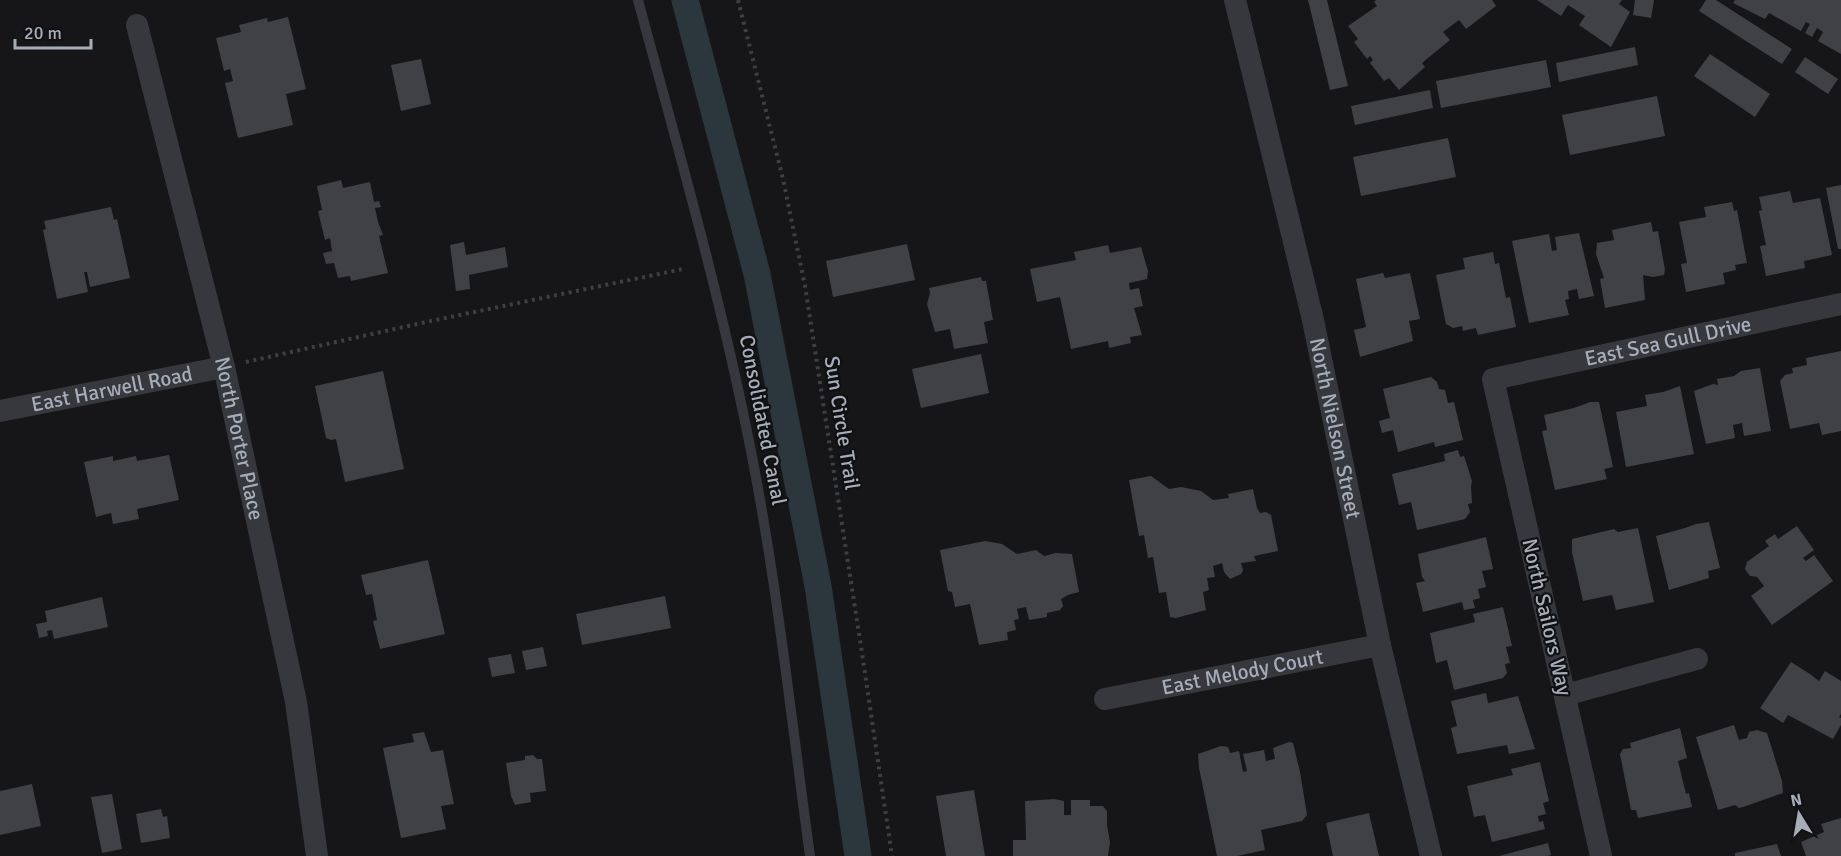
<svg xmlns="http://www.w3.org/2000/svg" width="1841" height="856" font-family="Signika,sans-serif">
  <rect width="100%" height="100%" fill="#161618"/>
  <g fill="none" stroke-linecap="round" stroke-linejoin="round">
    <path stroke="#2b363d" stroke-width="27" d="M 685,0 L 757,274 L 818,586 L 858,856"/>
  </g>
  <path fill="#404145" d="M 1308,0 L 1327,0 L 1348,86 L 1330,90 Z
    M 1376,0 L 1492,0 L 1496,6 L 1466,29 L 1459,20 L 1443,32 L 1450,40 L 1422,63 L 1425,67 L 1399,90 L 1389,78 L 1384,81 L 1370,63 L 1373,60 L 1370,56 L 1367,59 L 1354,42 L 1358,39 L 1348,26 L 1377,6 L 1374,2 Z
    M 1537,0 L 1622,0 L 1619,4 L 1630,12 L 1611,47 L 1579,25 L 1585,16 L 1568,5 L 1561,16 Z
    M 1635,0 L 1654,0 L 1651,18 L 1633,15 Z
    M 1706,0 L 1716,0 L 1792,49 L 1782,64 L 1699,11 Z
    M 1735,0 L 1841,0 L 1841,54 L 1818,41 L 1823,32 L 1817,28 L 1812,37 L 1805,33 L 1810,24 L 1806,22 L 1801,31 L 1769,13 L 1765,19 L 1733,3 Z
    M 288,17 L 306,89 L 286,94 L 293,125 L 238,138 L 225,83 L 233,81 L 230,69 L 224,71 L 216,38 L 241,32 L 239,25 L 267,18 L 268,22 Z
    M 1635,47 L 1638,65 L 1559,82 L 1556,63 Z
    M 1710,54 L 1770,94 L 1755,117 L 1694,76 Z
    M 1805,57 L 1838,79 L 1828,94 L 1795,72 Z
    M 421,59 L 431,104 L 401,111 L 391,65 Z
    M 1546,60 L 1551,87 L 1441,108 L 1436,81 Z
    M 1430,90 L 1433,108 L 1355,125 L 1351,106 Z
    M 1657,96 L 1665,136 L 1570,155 L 1562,115 Z
    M 1448,138 L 1456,177 L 1361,196 L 1353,157 Z
    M 341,180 L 343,188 L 370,182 L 374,202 L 379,201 L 381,207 L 375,208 L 378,222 L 383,235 L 379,236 L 388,273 L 351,281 L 350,276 L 338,278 L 334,263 L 326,264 L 323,253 L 332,251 L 330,238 L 325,240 L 318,211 L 322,210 L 317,186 Z
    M 1841,185 L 1841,249 L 1838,249 L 1826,188 Z
    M 1790,191 L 1793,203 L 1820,198 L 1832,255 L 1804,261 L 1805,268 L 1766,276 L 1760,246 L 1766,245 L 1759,211 L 1762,210 L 1759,197 Z
    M 1732,202 L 1734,211 L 1737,210 L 1747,263 L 1735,265 L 1736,270 L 1723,273 L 1725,284 L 1686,292 L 1681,264 L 1687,263 L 1679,222 L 1706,217 L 1704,207 Z
    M 111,207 L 114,220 L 117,219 L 130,278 L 90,287 L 87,272 L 84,272 L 88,292 L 57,299 L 43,230 L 46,229 L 44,221 Z
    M 1651,222 L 1653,232 L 1658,231 L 1665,270 L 1664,275 L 1653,277 L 1643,275 L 1645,300 L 1605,308 L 1600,279 L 1604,278 L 1596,254 L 1597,243 L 1614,240 L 1612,230 Z
    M 1579,233 L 1594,296 L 1579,299 L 1577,289 L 1568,291 L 1569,299 L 1565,300 L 1569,315 L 1529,323 L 1512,241 L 1549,234 L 1552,251 L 1557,250 L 1555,237 Z
    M 464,242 L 466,255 L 505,247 L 508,267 L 469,275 L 470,289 L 456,291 L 450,245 Z
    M 907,244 L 915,280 L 833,297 L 826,261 Z
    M 1108,245 L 1110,253 L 1141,247 L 1148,271 L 1147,279 L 1129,283 L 1130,290 L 1139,288 L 1143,306 L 1134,308 L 1142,335 L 1130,337 L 1131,343 L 1109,348 L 1108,341 L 1071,349 L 1060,297 L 1037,302 L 1030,269 L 1076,260 L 1074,252 Z
    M 1493,252 L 1495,264 L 1499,263 L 1506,298 L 1510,297 L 1516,327 L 1478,335 L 1476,328 L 1463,331 L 1462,326 L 1453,328 L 1446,324 L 1436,275 L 1465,269 L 1463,258 Z
    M 1383,273 L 1385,278 L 1410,273 L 1420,319 L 1409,321 L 1413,341 L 1360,357 L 1354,330 L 1366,327 L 1356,279 Z
    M 981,277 L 982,281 L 986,281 L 993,320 L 984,322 L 988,343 L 954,349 L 950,329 L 935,332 L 927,304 L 930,293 L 929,288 Z
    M 1841,351 L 1841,431 L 1822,435 L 1819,423 L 1790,429 L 1780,381 L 1785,375 L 1793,373 L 1792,368 L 1807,365 L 1806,358 Z
    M 981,354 L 989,393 L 921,408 L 912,369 Z
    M 1760,368 L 1771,431 L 1744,436 L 1742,423 L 1733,425 L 1735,438 L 1706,444 L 1694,391 L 1713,384 L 1718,385 L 1717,379 L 1734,376 L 1741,371 Z
    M 383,371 L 404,469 L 345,482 L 336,439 L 331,440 L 326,438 L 315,386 Z
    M 1431,377 L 1437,382 L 1439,389 L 1445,390 L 1448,403 L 1454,402 L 1463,440 L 1435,447 L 1434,442 L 1398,452 L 1393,430 L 1382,433 L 1379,421 L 1390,418 L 1383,389 Z
    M 1680,386 L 1694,454 L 1626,467 L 1616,412 L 1647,406 L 1645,395 L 1663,392 Z
    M 1590,402 L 1599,402 L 1613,467 L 1604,469 L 1607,479 L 1555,490 L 1542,431 L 1547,430 L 1544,415 L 1574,408 Z
    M 1458,450 L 1460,457 L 1464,456 L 1472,481 L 1471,486 L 1472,503 L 1468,504 L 1470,512 L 1465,519 L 1417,530 L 1411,502 L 1399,505 L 1392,474 L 1445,461 L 1444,454 Z
    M 169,455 L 179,500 L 137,509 L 139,519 L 113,524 L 111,513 L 96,517 L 84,462 L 113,456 L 113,461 L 136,456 L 137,461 Z
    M 1151,476 L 1169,489 L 1181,487 L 1201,491 L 1213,500 L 1229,498 L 1228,494 L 1253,489 L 1257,508 L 1260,513 L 1266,512 L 1271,515 L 1278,551 L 1254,556 L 1256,561 L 1241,563 L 1243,570 L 1241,574 L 1230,579 L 1224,572 L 1222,563 L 1213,566 L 1215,577 L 1207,578 L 1209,590 L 1203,592 L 1206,610 L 1176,618 L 1170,617 L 1166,592 L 1159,593 L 1153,557 L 1148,558 L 1144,535 L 1139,536 L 1129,480 Z
    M 1709,522 L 1720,568 L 1708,571 L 1709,578 L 1669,590 L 1656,536 L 1685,528 L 1696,524 Z
    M 1797,526 L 1814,550 L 1803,558 L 1806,561 L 1814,555 L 1833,581 L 1772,625 L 1751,596 L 1764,586 L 1757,577 L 1750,576 L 1745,569 L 1747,562 L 1769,546 L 1765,541 L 1775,534 L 1778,539 Z
    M 1638,528 L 1654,602 L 1616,610 L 1612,595 L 1583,601 L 1572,552 L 1572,539 L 1614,529 L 1618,532 Z
    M 1486,537 L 1493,569 L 1482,571 L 1486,587 L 1478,589 L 1480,598 L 1473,600 L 1475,608 L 1464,610 L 1462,602 L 1423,612 L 1416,583 L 1425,581 L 1422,577 L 1418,554 Z
    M 985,541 L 1002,544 L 1017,554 L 1036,550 L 1044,556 L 1056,553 L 1072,554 L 1079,592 L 1068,595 L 1061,599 L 1063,606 L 1060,610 L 1047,613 L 1047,617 L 1029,620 L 1026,607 L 1017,609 L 1019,619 L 1014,620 L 1016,630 L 1007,632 L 1008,640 L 979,645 L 970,604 L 955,607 L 952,592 L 948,591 L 940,550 Z
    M 428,560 L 445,634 L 380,649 L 373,621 L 377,620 L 372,594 L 366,595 L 361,575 Z
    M 665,596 L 671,628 L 582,645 L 576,614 Z
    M 102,597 L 108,627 L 54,639 L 52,630 L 47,631 L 48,636 L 39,638 L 36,624 L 47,622 L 45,611 Z
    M 1503,607 L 1512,646 L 1506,647 L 1510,663 L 1505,664 L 1507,673 L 1503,678 L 1454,690 L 1447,660 L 1436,663 L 1430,633 L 1475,622 L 1473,614 Z
    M 543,647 L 547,666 L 526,670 L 522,651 Z
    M 511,654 L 515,673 L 492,677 L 488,658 Z
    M 1791,662 L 1810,674 L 1819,681 L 1825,671 L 1841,681 L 1841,714 L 1839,717 L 1841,718 L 1841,725 L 1833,739 L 1788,715 L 1783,723 L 1760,708 Z
    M 1486,693 L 1488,703 L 1518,696 L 1535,749 L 1509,754 L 1507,745 L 1457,754 L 1451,728 L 1457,726 L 1451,701 Z
    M 1734,725 L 1739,740 L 1747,738 L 1749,732 L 1757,730 L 1767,733 L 1782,781 L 1783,793 L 1746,806 L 1739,808 L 1735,805 L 1718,810 L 1696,737 Z
    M 1680,728 L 1687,758 L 1678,761 L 1686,794 L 1689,793 L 1692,807 L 1638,818 L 1636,810 L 1631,810 L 1620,754 L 1623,749 L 1631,748 L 1630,743 Z
    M 424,732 L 431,752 L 443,750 L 454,804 L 441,806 L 446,829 L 401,838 L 383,748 L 414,742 L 412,734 Z
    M 1289,742 L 1293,743 L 1300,772 L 1307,815 L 1302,821 L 1261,830 L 1265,850 L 1237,856 L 1217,856 L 1199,768 L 1198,754 L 1221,746 L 1228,747 L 1230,753 L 1239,751 L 1243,772 L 1247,771 L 1243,754 L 1264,750 L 1266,761 L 1275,759 L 1273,748 Z
    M 533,755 L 537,759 L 542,759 L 546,791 L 530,793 L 531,802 L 515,805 L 511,796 L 506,763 L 525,760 L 525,756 Z
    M 1540,762 L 1549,801 L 1543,803 L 1546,814 L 1538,816 L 1539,822 L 1543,821 L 1545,829 L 1492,842 L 1485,815 L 1474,817 L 1467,786 L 1513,775 L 1511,769 Z
    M 32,784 L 41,826 L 0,835 L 0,791 Z
    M 974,790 L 985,856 L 946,856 L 936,796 Z
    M 112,794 L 122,849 L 102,853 L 91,797 Z
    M 1054,799 L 1064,801 L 1064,815 L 1071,815 L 1071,800 L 1090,800 L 1090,806 L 1103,806 L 1107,811 L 1107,825 L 1110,842 L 1108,856 L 1013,856 L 1013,840 L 1026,840 L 1025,801 Z
    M 161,809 L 163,817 L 167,816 L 170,838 L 141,843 L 136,814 Z
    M 1369,813 L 1379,856 L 1333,856 L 1326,823 Z
    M 1841,818 L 1841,856 L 1806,856 L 1801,842 L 1824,832 L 1821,824 Z
    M 1548,843 L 1551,855 L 1548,856 L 1499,856 Z
    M 1777,844 L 1781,856 L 1735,856 L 1735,853 Z"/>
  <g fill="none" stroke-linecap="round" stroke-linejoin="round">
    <path stroke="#3c3f44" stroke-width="4" stroke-dasharray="3 4.5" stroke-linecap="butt" d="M 738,0 L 783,179 L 805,286 L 862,653 L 892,856
      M 246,362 L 426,322 L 683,269"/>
    <path stroke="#36383d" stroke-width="10" d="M 638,0 C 675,138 715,277 744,417 C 775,562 790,710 810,856"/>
    <g stroke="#36383d" stroke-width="22">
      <path id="s1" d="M 1235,0 L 1313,320 L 1380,645 L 1431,856"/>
      <path id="s2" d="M 137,25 L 224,367 L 296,702 L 317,856"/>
      <path id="s3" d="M 0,411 L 224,367"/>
      <path d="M 1565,695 L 1697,659"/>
      <path id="s4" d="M 1105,699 L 1380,645"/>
      <path id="s5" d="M 1601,856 L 1493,379 L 1841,304"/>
    </g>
  </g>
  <g text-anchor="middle" stroke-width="4.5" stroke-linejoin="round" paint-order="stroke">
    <g font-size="21" fill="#a6adb9" stroke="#111113">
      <text dy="7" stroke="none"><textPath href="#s5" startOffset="668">East Sea Gull Drive</textPath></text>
      <text dy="7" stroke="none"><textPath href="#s3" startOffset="114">East Harwell Road</textPath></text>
      <text transform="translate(763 420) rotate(79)" y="7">Consolidated Canal</text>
      <text transform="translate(842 423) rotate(81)" y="7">Sun Circle Trail</text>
      <text dy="7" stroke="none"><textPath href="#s1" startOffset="440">North Nielson Street</textPath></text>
      <text dy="7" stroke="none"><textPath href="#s2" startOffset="426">North Porter Place</textPath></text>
      <text transform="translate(1547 617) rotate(77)" y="7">North Sailors Way</text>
      <text dy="7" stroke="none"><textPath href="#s4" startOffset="140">East Melody Court</textPath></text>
    </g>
  </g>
  <g transform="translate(1799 814) rotate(349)" stroke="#111113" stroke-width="4.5" paint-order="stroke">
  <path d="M0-4.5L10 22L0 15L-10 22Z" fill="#a6adb9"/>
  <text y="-9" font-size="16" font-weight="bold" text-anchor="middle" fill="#a6adb9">N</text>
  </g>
  <path d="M15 39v9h76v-9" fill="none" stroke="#a6adb9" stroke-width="3"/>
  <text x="24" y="39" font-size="18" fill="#a6adb9" stroke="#111113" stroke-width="4.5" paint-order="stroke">20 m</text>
</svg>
